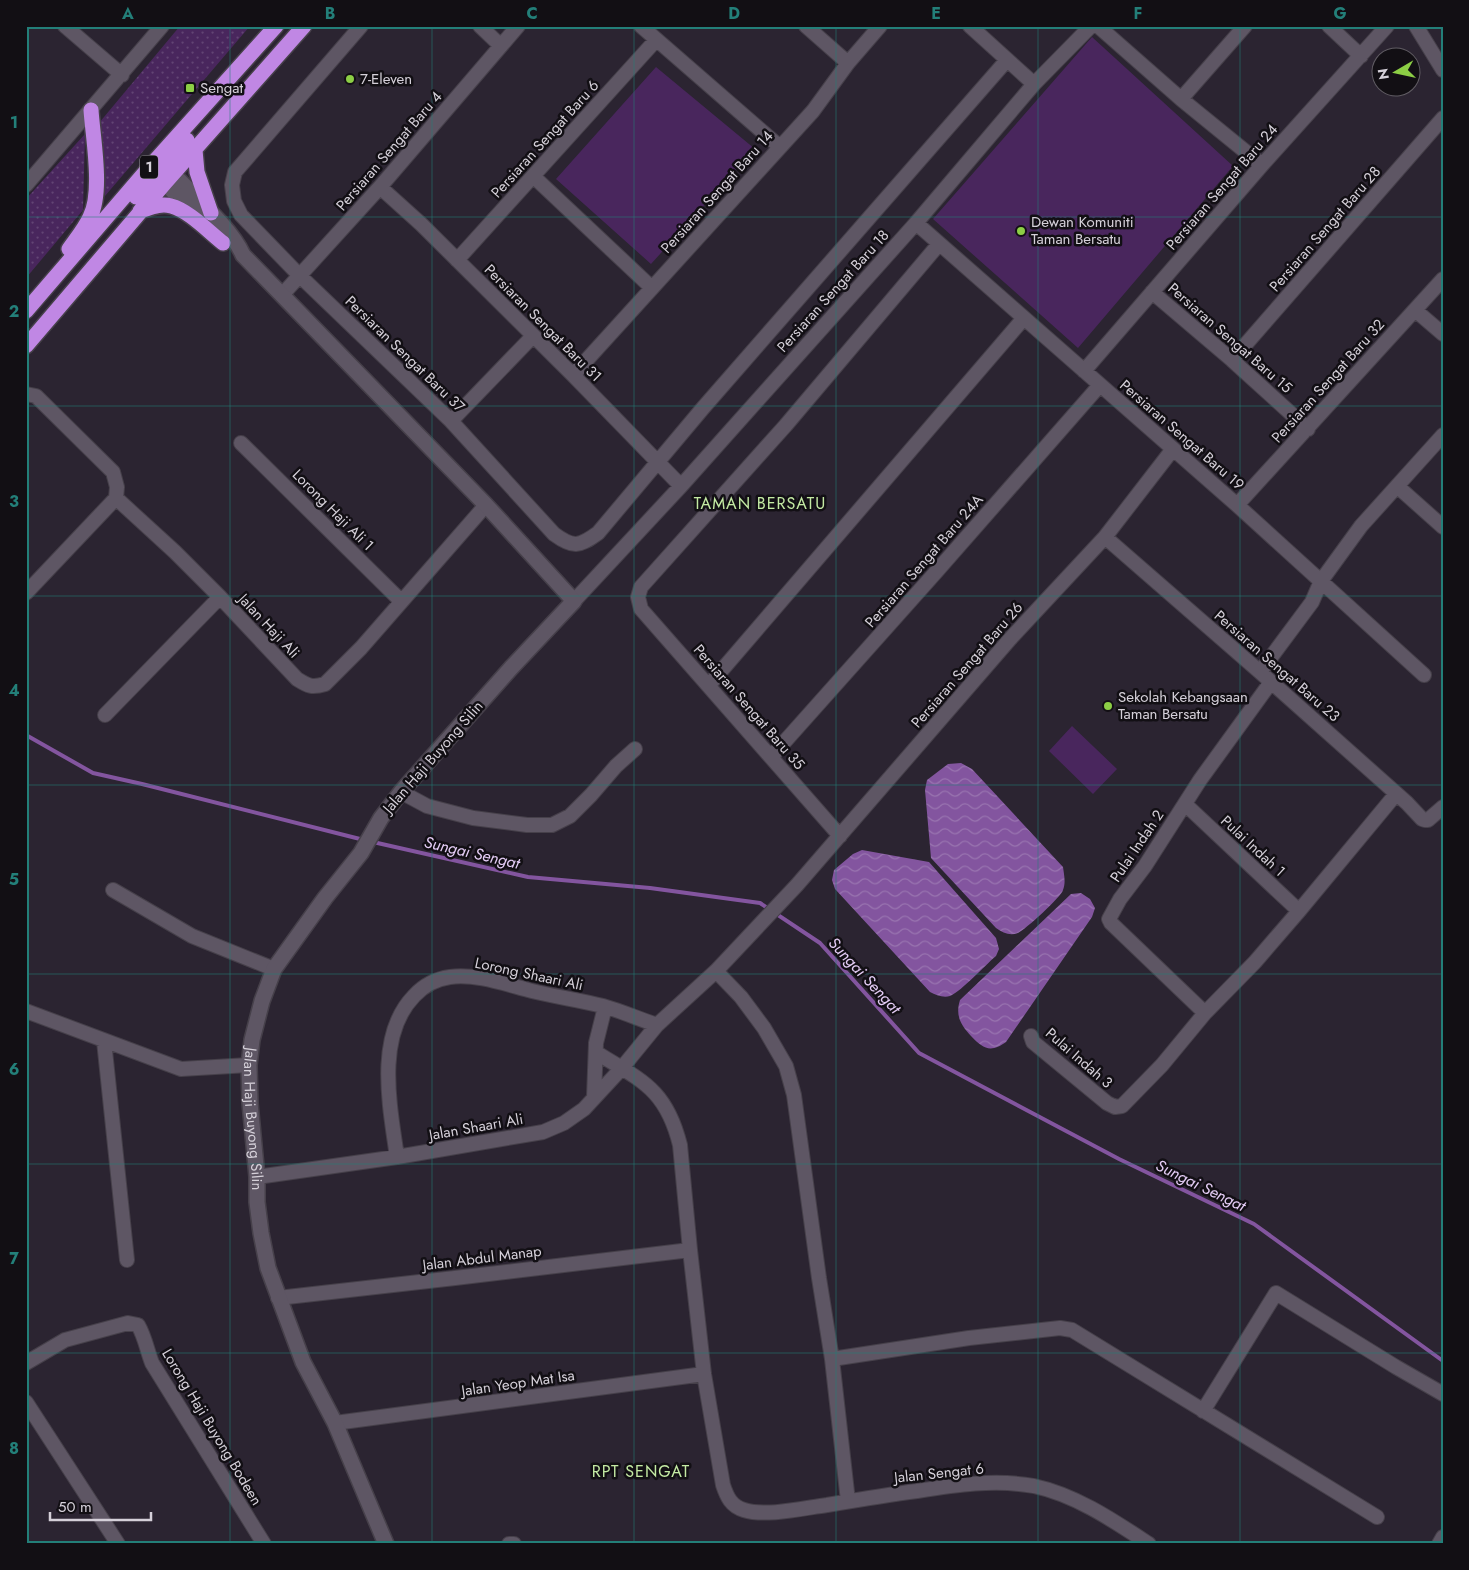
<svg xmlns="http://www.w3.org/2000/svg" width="1469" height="1570" font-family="Jost,sans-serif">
  <defs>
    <pattern id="grass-dots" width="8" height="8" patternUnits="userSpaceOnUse" patternTransform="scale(1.25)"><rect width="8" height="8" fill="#49265d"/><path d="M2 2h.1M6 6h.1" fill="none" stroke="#624474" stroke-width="1.8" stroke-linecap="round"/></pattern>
    <pattern id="water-waves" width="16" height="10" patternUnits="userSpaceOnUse" patternTransform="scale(1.25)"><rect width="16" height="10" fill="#83559f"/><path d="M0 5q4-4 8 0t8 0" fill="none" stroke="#9974b0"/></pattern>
  </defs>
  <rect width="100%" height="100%" fill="#2b2431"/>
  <path fill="url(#grass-dots)" d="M 180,26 L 250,26 L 105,196 L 99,123 Z
    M 85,134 L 83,210 L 26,278 L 26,199 Z"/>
  <path fill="#49265d" d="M 1092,37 L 1233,166 L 1078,348 L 933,219 Z
    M 656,67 L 755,149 L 651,264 L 556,179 Z
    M 1072,726 L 1117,769 L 1093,794 L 1049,751 Z"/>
  <path fill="url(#water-waves)" d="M 961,763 L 972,769 L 1063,867 C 1064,875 1066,882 1063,890 C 1062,896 1025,930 1018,933 C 1010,936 1003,933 996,928 L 931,858 L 925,790 L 927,780 L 948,764 Z
    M 862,850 L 929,862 L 996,938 L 999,949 L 996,956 C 984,966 963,990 950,996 C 943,998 936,995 930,992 L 835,889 L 832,880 L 834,870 L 853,854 Z
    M 1081,893 L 1090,899 L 1095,908 L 1092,917 L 1006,1042 C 991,1053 983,1049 971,1036 C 961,1025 955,1016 960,1000 L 1071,894 Z"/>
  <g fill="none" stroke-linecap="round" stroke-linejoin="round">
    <path stroke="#83559f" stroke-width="4" d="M 26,735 L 93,773 L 142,784 L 364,840
      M 373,842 L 528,877 L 650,888 L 760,903 L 820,943 L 919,1053 L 1119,1159 L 1254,1224 L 1443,1361"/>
    <g stroke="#46404a" stroke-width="16">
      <path id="street" d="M 65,26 L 122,75
        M 361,26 L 235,172 L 232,185 L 234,201 L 241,215 L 299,275 L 451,421 L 554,534 C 573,548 579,547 598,533 L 703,408 L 1007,60
        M 480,26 L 501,46
        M 641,26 L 780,147
        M 806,26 L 848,63
        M 970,26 L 1034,84
        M 1098,26 L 1181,99 L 1262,165
        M 1329,26 L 1361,56
        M 1416,26 L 1443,70
        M 1181,99 L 1245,26
        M 533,176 L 652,288
        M 26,185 L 162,26
        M 380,187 L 421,224 L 573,375 L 681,486
        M 916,223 L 1237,505 L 1424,675
        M 457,260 L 656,40
        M 1152,292 L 1232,360 L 1308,429
        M 282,295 L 380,187 L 518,26
        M 1415,310 L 1443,334
        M 1232,360 L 1443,118
        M 1084,371 L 1262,165 L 1387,26
        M 573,375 L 813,111 L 848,63 L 880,26
        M 26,394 L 36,396 L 113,472 L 117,487 L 116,498
        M 451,421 L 533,336
        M 241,443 L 401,601
        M 1397,486 L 1443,527
        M 1237,505 L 1443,279
        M 1105,537 L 1260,672 L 1407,803 L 1422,819 L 1425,820 L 1428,820 L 1443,807
        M 26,593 L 116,498 L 175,552 L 220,597 L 297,679 C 308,686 312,688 325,684 L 361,648 L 486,505
        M 574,601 L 681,486 L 916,223 L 1034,84 L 1091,26
        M 1260,672 L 1312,602 L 1321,581 L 1361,526 L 1443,435
        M 709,685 L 1024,318
        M 105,715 L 220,597
        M 771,757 L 936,572 L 1100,385
        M 401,792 L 427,806 L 473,818 L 527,825 L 552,825 L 570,816 L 591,795 L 616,766 L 635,749
        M 1185,804 L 1299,911
        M 840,836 L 641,609 L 638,597 L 641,587 L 786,425 L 939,244
        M 113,890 L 192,936 L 274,969
        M 716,971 L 741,997 L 764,1028 L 786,1066 L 794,1095 L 819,1278 L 832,1359 L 848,1501
        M 26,1011 L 181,1069 L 249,1065
        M 1205,1013 L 1111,923 L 1109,919 L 1120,899 L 1145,866 L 1200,780 L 1271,682
        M 1031,1036 L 1033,1042 L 1107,1103 L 1115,1107 L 1122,1106 L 1162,1065 L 1205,1013 L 1255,962 L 1299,911 L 1396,794
        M 104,1041 L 127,1260
        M 597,1053 C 642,1081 666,1089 680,1145 L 690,1250 L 704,1374 L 723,1485 C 727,1497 731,1506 744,1510 C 766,1517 804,1508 827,1505 C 857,1500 887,1495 917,1491 C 955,1485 995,1479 1034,1486 C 1076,1495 1114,1521 1149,1544
        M 594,1097 L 596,1043 L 605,1007
        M 397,1157 C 390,1107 375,1036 414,996 C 423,986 436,979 450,977 C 475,973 508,985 532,991 C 556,997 580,1000 603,1006 C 621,1011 639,1019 657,1025
        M 257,1177 L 397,1157 L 543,1132 L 564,1123 L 584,1109 L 621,1069 L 657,1025 L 716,971 L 797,885 L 1010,639 L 1105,537 L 1173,449
        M 278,1298 L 455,1278 L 690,1250
        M 832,1359 L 969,1338 L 1060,1328 L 1072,1330 L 1377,1517
        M 26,1363 L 65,1340 L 128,1323 L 138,1325 C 145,1337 147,1350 152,1363 L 264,1544
        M 26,1402 L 118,1544
        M 1203,1411 L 1276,1293 L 1396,1367 L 1443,1394
        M 335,1423 L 704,1374
        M 509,1544 L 514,1544
        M 1439,1544 L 1443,1537"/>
    </g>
    <g stroke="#46404a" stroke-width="18">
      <g id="secondary">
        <path id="s1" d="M 173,174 C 194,196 231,228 243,255 L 486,505 L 574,601 L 511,668 L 401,792 L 381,818 L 361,853 L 325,898 L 274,969 L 262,1001 L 252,1040 L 249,1065 L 250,1103 L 257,1177 L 257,1202 L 261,1233 L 268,1268 L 303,1362 L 335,1423 L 386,1544"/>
        <path d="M 165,183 L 199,218"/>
      </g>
    </g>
    <g stroke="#46404a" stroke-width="18">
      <path id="highway" d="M 195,150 L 197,172 L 211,213
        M 136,197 C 144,188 154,181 163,172 C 172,163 178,150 187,140
        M 140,211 C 150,208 160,203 171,206 C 188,210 209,232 223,243
        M 69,249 C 76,239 85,228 90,217 C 103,192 93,139 91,110
        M 26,311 L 154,162 L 276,26
        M 26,346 L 165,183 L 304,26"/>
    </g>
    <use href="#street" stroke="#5e5664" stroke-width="14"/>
    <use href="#secondary" stroke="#5e5664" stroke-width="15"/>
    <use href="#highway" stroke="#c087e4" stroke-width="15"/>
  </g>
  <path fill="none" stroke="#237f79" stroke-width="1" stroke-opacity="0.55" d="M 230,26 L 230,1544M 432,26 L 432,1544M 634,26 L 634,1544M 836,26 L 836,1544M 1038,26 L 1038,1544M 1240,26 L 1240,1544M 26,217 L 1443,217M 26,406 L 1443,406M 26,596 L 1443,596M 26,785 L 1443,785M 26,974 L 1443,974M 26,1164 L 1443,1164M 26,1353 L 1443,1353"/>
  <g fill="#8cce45" stroke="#120f14" stroke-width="2">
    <circle cx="350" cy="79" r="5"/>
    <rect x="185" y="83" width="10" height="10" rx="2.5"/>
    <circle cx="1021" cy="231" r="5"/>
    <circle cx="1108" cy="706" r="5"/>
  </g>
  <g text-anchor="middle" stroke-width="5" stroke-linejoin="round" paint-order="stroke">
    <rect fill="#120f14" stroke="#9a969e" stroke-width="1" x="140" y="155.5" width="18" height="23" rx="4"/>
    <g font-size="14" font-weight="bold" fill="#d5d0d9">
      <text x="149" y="172">1</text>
    </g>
    <g font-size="15" fill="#d5d0d9" stroke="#120f14" text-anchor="start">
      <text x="360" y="84">7-Eleven</text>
      <text x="200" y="93">Sengat</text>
      <text x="1031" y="227">Dewan Komuniti<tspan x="1031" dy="17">Taman Bersatu</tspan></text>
      <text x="1118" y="702">Sekolah Kebangsaan<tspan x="1118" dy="17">Taman Bersatu</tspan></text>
    </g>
    <g font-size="15" fill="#d5d0d9" stroke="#120f14">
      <text transform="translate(545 139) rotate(-48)" y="5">Persiaran Sengat Baru 6</text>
      <text transform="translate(389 151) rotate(-49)" y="5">Persiaran Sengat Baru 4</text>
      <text transform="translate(1222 187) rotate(-49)" y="5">Persiaran Sengat Baru 24</text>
      <text transform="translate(717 192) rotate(-48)" y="5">Persiaran Sengat Baru 14</text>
      <text transform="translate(1325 229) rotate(-49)" y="5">Persiaran Sengat Baru 28</text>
      <text transform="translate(833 291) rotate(-48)" y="5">Persiaran Sengat Baru 18</text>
      <text transform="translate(543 323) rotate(45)" y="5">Persiaran Sengat Baru 31</text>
      <text transform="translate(1230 338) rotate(41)" y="5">Persiaran Sengat Baru 15</text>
      <text transform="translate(405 354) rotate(44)" y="5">Persiaran Sengat Baru 37</text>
      <text transform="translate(1328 381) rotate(-48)" y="5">Persiaran Sengat Baru 32</text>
      <text transform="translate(1182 435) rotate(41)" y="5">Persiaran Sengat Baru 19</text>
      <text transform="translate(333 510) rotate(45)" y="5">Lorong Haji Ali 1</text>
      <text transform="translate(924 561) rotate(-49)" y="5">Persiaran Sengat Baru 24A</text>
      <text transform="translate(269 626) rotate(47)" y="5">Jalan Haji Ali</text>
      <text transform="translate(967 665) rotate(-49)" y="5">Persiaran Sengat Baru 26</text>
      <text transform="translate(1277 666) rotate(41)" y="5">Persiaran Sengat Baru 23</text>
      <text transform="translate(749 707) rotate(49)" y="5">Persiaran Sengat Baru 35</text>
      <text transform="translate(433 757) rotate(-49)" y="5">Jalan Haji Buyong Silin</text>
      <text transform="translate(1137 846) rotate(-56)" y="5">Pulai Indah 2</text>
      <text transform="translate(1253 846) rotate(43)" y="5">Pulai Indah 1</text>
      <text transform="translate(529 974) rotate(12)" y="5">Lorong Shaari Ali</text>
      <text transform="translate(1079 1058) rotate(41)" y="5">Pulai Indah 3</text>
      <text dy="5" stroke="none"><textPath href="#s1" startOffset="1216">Jalan Haji Buyong Silin</textPath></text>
      <text transform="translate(476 1127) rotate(-10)" y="5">Jalan Shaari Ali</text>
      <text transform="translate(482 1258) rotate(-7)" y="5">Jalan Abdul Manap</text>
      <text transform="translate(518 1383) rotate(-8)" y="5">Jalan Yeop Mat Isa</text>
      <text transform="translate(212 1427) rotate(59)" y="5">Lorong Haji Buyong Bodeen</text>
      <text transform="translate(939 1473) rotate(-6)" y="5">Jalan Sengat 6</text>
    </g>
    <g font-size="16" letter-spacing="1" fill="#c4eaa4" stroke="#120f14">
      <text x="760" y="509">TAMAN BERSATU</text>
      <text x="641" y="1477">RPT SENGAT</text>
    </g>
    <g font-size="16" font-style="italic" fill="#e5cdf6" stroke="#120f14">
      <text transform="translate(472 852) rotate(13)" y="6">Sungai Sengat</text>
      <text transform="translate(865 975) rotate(47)" y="6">Sungai Sengat</text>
      <text transform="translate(1201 1185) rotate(26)" y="6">Sungai Sengat</text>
    </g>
  </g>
  <rect width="1469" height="1570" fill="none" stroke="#120f14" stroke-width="55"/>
  <g transform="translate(1396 72) rotate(261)"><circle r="24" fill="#120f14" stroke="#605c63"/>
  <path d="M0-4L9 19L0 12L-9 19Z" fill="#8cce45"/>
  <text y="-8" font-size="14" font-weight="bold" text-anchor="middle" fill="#d5d0d9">N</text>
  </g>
  <path d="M50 1512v8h101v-8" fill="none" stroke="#d5d0d9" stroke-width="2.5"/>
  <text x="58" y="1512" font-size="15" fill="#d5d0d9" stroke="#120f14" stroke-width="4" paint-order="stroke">50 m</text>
  <rect x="28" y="28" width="1414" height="1514" fill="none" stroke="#237f79" stroke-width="2"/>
  <g font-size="16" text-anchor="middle" font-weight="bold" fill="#237f79">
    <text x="128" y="19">A</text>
    <text x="330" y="19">B</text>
    <text x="532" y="19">C</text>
    <text x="734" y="19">D</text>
    <text x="936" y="19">E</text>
    <text x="1138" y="19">F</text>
    <text x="1340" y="19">G</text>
    <text x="14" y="128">1</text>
    <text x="14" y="317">2</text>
    <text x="14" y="507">3</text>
    <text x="14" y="696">4</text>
    <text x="14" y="885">5</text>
    <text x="14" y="1075">6</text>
    <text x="14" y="1264">7</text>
    <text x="14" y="1454">8</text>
  </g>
</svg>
